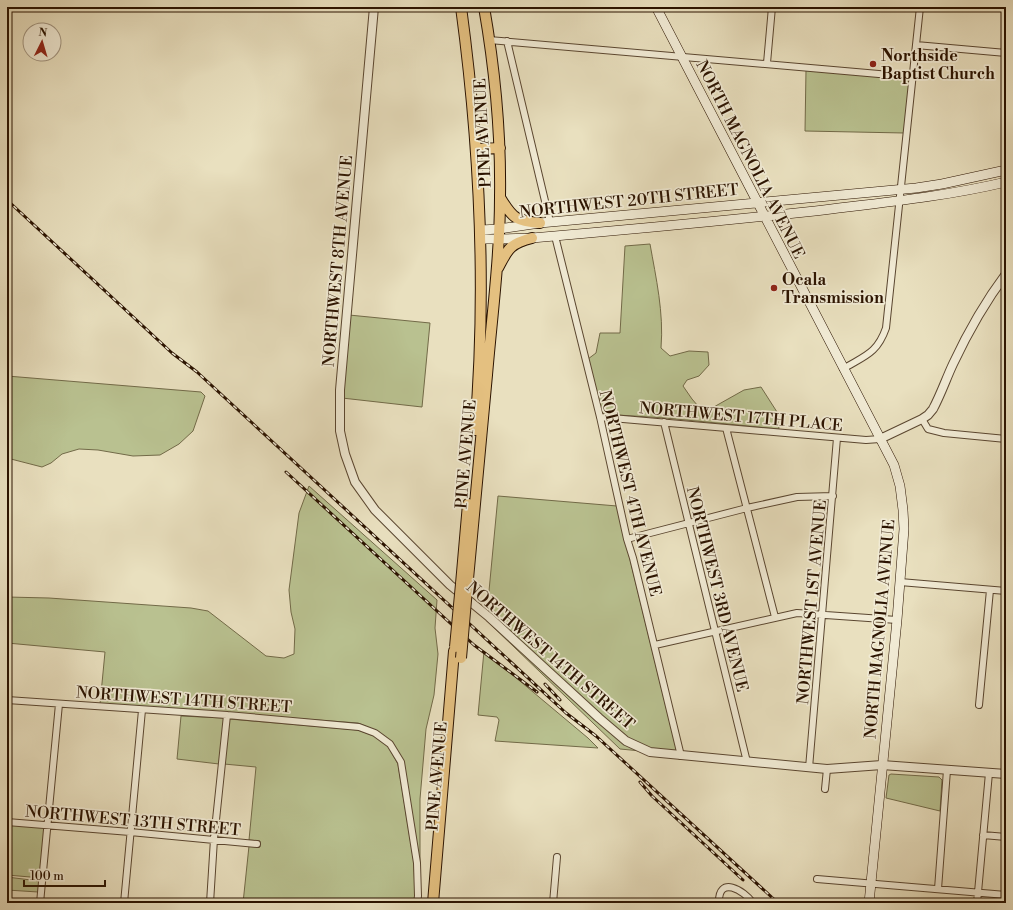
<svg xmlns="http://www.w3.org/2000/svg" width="1013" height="910" font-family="'Libre Bodoni',serif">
  <rect width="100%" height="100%" fill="#e9e0bf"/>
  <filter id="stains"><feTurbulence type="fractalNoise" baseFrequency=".005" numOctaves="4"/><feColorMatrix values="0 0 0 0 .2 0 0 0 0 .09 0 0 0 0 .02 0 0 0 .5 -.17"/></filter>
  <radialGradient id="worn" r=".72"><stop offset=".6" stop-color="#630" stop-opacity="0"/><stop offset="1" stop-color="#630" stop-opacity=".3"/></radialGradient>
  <path fill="#b9c190" stroke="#726a48" d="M 806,70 L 910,79 L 904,133 L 805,131 Z
    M 650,244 C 656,278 664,313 661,348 L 670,356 L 689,351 L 708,352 L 709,365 L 699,376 L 687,380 L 683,386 L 692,399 L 698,406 L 712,408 L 744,390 L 761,387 L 777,412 L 779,429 L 665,418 L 602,414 L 588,359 L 596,353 L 600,333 L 620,333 L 625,246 Z
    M 349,315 L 430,323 L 422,407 L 342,398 Z
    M 7,376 L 201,392 L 205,396 L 193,431 L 179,444 L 160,455 L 133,456 L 98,450 L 79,449 L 62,454 L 51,463 L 42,467 L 7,458 Z
    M 309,486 L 437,600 L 435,628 L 438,654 L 434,695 L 426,729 L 420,799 L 420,885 L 404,762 L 377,731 L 358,723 L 100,704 L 105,652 L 7,643 L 7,597 L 49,598 L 191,608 L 208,611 L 266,656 L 284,658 L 294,654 L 295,629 L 291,612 L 289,590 L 299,513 Z
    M 498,496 L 617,506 L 677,752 L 651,749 L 627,738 L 601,715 L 487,612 Z
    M 487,619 L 641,751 L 620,749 L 487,621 Z
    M 484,651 L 588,738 L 598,748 L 495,741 L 499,720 L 497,717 L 478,715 Z
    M 181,716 L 224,718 L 219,764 L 177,759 Z
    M 229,719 L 358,730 L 374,736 L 388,746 L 398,764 L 414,863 L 415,896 L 414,903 L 243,903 L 249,846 L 260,847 L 260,841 L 249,840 L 256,767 L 224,764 Z
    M 891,774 L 939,777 L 942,780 L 940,811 L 886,798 L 889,775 Z
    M 7,822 L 47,825 L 42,878 L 7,875 Z
    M 7,877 L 39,881 L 38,892 L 7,890 Z"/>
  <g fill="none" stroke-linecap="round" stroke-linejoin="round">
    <g stroke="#5a4630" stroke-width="8">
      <path id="minor" d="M 489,40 L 913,77
        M 507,41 L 550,222
        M 916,45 L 1006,53
        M 767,63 L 772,7
        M 555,236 L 600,417 L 627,539 L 633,558 L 681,756
        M 843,369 C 864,356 877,354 886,328 L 920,7
        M 600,417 L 866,440 L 880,439
        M 922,419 L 928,429 L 944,433 L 1006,439
        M 664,422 L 747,762
        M 726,428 L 775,617
        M 627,539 L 747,508 L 797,497 L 833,496
        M 900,582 L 1006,591
        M 655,645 L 797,613 L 897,620
        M 7,700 L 227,715 L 359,727 L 375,733 L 390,744 L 401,762 L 417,863 L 418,896 L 417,903
        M 979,705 L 990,590
        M 809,768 L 837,438
        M 825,789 L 827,769
        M 7,822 L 130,832 L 257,844
        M 983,835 L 1006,837
        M 817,879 L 1006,895
        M 938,889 L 947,770
        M 40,903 L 59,704
        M 124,903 L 142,710
        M 210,903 L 214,839 L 227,715
        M 553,903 L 557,857
        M 719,903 C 718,875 744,890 753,903
        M 977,903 L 989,773"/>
    </g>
    <g stroke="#5a4630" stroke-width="10">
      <path id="tertiary" d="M 374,7 L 340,390 L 340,431 L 345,454 L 355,482 L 375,510 L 450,585 L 489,617 L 599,718 L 626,741 L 650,752 L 827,769 L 882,765 L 1006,774
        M 880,439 L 922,419 L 928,415 L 933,409 C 941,394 946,379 953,364 C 968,332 985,302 1006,274"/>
    </g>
    <g stroke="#2b1300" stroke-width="10">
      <path id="secondary" d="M 656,7 L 894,465 L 900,486 L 903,510 L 904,529 L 897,620 L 869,903
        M 481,230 L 499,229 L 540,223 L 916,188 L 942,184 L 1006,170
        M 481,239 L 499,239 L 532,238 C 626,230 721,221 815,211 C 879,203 943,197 1006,182"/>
    </g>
    <g stroke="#2b1300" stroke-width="12">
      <path id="trunk" d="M 461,7 C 480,148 487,288 475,430
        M 477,149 L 500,148
        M 501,199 C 513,219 517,221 540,223
        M 498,268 C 508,249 509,244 532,238
        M 461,584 L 468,504
        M 467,589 C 474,518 480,447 487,375 C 492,316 500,256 500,197 C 501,133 495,70 484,7
        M 433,903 L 454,651"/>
    </g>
    <use href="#minor" stroke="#f1ebd5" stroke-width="6"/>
    <use href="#tertiary" stroke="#f1ebd5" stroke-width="8"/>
    <use href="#secondary" stroke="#f1ebd5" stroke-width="9"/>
    <use href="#trunk" stroke="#e4c080" stroke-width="10"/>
    <g stroke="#2b1300" stroke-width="3">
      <path id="rail" d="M 7,200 L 172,353 L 197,372 L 566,713 L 596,736 L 778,903
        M 286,472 L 474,645 L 537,692
        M 545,684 L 560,700
        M 640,782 L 652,796 L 743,880"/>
    </g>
    <use href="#rail" stroke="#f1ebd5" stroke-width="1.5" stroke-dasharray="4.5" stroke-linecap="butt"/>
    <g stroke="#2b1300" stroke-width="12" stroke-linecap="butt">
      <path id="trunk-bridge" d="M 455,647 L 461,584
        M 461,658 L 467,589"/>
    </g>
    <use href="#trunk-bridge" stroke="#e4c080" stroke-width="10"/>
  </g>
  <g fill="#8f2418" stroke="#f1ebd5" stroke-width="1.5">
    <circle cx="873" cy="64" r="4"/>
    <circle cx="774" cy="288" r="4"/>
  </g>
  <g text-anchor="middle" stroke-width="3.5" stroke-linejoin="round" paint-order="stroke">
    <g font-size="16" font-weight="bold" fill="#2b1300" stroke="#f1ebd5" text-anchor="start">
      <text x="881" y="61">Northside<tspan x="881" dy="18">Baptist Church</tspan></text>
      <text x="782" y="285">Ocala<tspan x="782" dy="18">Transmission</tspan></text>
    </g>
    <g font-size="16" fill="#2b1300" stroke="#f1ebd5">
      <text transform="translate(482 133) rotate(-93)" y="6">PINE AVENUE</text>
      <text transform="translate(751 159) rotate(63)" y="6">NORTH MAGNOLIA AVENUE</text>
      <text transform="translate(629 200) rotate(-6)" y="6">NORTHWEST 20TH STREET</text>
      <text transform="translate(337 261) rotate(-85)" y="6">NORTHWEST 8TH AVENUE</text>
      <text transform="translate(741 416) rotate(5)" y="6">NORTHWEST 17TH PLACE</text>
      <text transform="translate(465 454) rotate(-85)" y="6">PINE AVENUE</text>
      <text transform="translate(631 493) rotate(76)" y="6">NORTHWEST 4TH AVENUE</text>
      <text transform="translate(718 589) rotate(76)" y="6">NORTHWEST 3RD AVENUE</text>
      <text transform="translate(811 602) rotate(-85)" y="6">NORTHWEST 1ST AVENUE</text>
      <text transform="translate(879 629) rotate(-85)" y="6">NORTH MAGNOLIA AVENUE</text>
      <text transform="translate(551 655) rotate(41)" y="6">NORTHWEST 14TH STREET</text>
      <text transform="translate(184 699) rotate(4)" y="6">NORTHWEST 14TH STREET</text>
      <text transform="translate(436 776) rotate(-85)" y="6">PINE AVENUE</text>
      <text transform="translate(133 820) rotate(5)" y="6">NORTHWEST 13TH STREET</text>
    </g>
  </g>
  <rect width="1013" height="910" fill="none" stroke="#e9e0bf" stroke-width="24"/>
  <rect x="8" y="8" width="997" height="894" fill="none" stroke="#2b1300" stroke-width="2"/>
  <rect x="12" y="12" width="989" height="886" fill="none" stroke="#2b1300"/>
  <g transform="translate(42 42) rotate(5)"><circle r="19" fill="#f1ebd5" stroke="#a29580"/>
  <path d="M0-3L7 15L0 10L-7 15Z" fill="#8f2418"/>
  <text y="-6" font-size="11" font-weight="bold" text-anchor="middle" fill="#2b1300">N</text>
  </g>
  <path d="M24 880v6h81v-6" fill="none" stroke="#2b1300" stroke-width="2"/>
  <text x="30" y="880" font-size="12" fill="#2b1300" stroke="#f1ebd5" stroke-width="3" paint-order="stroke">100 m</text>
  <rect width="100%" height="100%" filter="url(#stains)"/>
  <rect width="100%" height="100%" fill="url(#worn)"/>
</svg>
